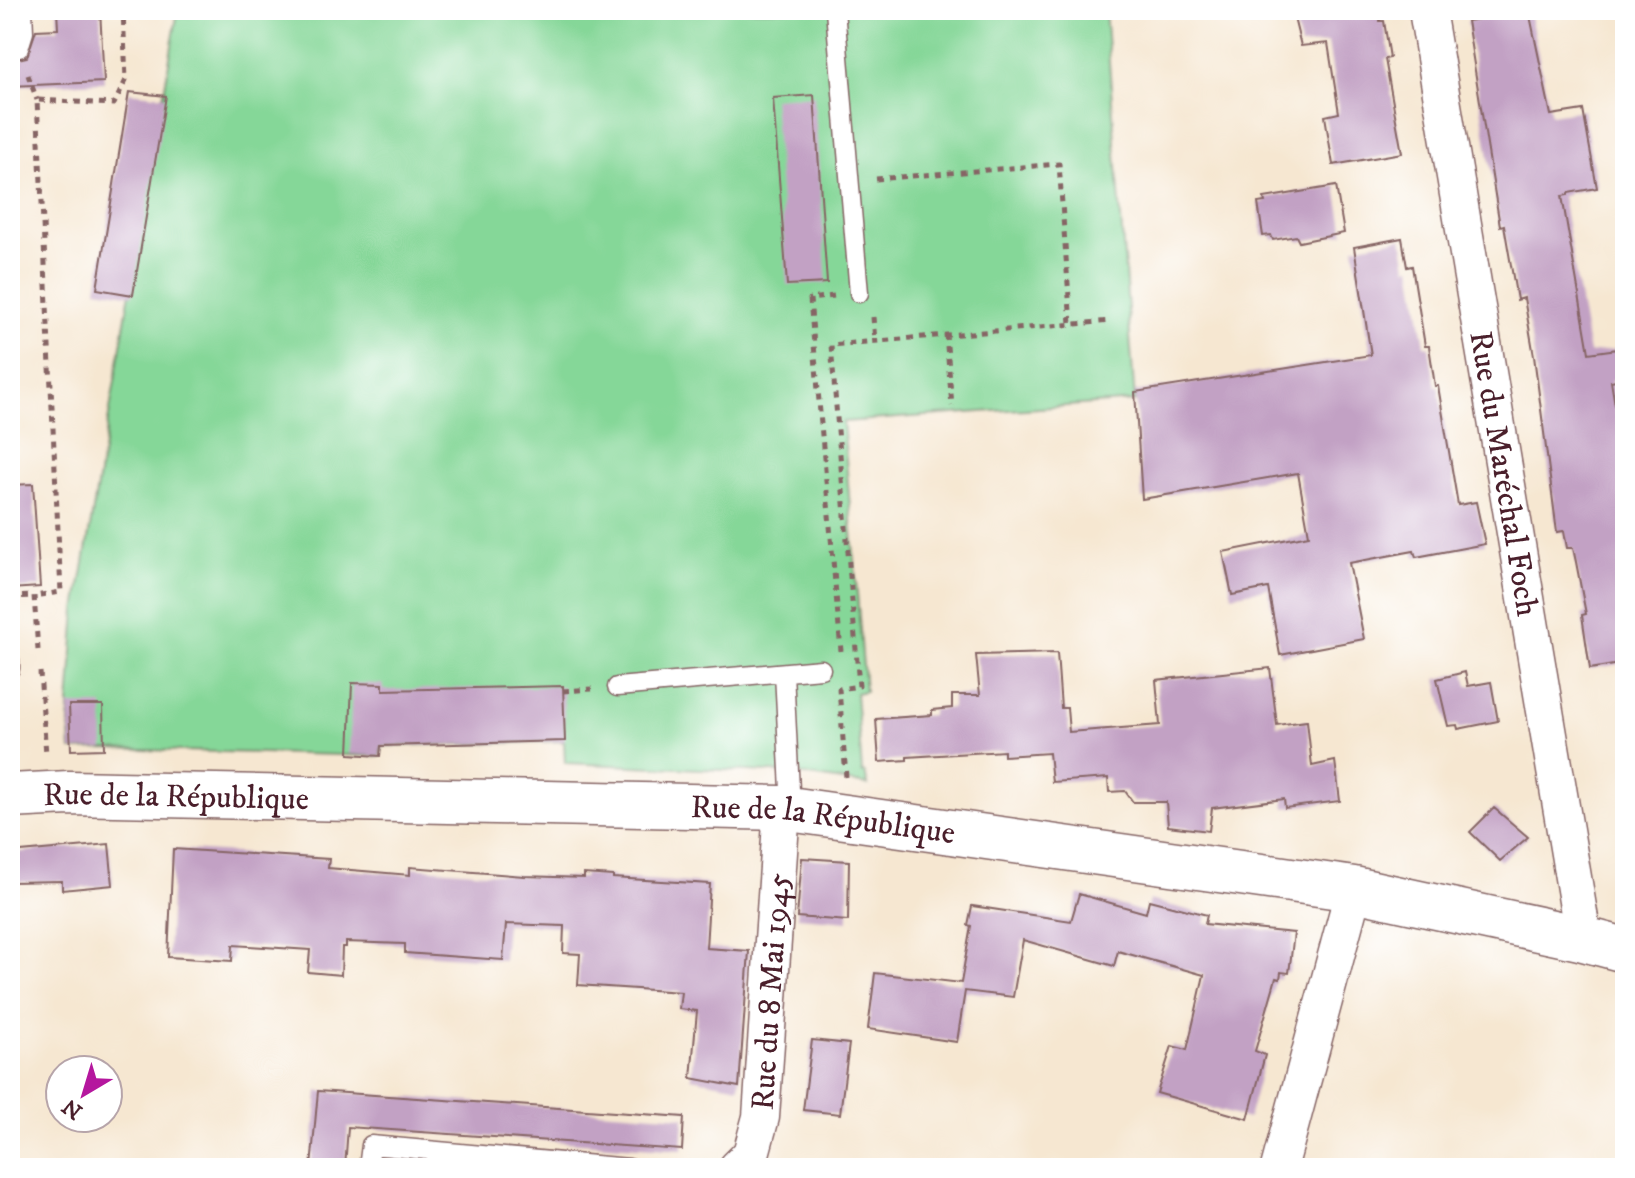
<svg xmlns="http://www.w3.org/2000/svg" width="1635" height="1178" font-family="'IM FELL DW Pica',serif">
  <rect width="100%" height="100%" fill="#fff"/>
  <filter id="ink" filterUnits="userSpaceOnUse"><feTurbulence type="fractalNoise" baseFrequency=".0125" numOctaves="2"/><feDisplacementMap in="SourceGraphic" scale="16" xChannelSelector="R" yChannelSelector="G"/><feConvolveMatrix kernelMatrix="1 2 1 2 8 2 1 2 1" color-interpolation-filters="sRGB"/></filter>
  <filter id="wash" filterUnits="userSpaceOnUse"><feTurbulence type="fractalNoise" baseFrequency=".006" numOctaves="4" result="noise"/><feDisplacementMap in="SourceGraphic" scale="32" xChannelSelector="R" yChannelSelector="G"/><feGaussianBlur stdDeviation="1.8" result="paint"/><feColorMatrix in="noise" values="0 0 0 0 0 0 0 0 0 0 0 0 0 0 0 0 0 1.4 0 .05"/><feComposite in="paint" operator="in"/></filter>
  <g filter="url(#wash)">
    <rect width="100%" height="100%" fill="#f6e7d1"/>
    <path fill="#85d798" stroke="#687b62" stroke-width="2" d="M 178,10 L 1105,10 L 1135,401 L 843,422 L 865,691 L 856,693 L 862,772 L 865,773 L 868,785 L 791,773 L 565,763 L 564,741 L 382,746 L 380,756 L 104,749 L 71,750 L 69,705 L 76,610 Z"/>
    <g id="blocks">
      <path fill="#c2a1c4" d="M 57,10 L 100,10 L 104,82 L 10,86 L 10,61 L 27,57 L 36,30 L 58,29 Z
        M 1292,10 L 1379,10 L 1380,21 L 1384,21 L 1390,58 L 1385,59 L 1402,153 L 1333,165 L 1325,116 L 1339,113 L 1328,43 L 1301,46 Z
        M 1529,11 L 1551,115 L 1583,110 L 1597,188 L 1568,193 L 1568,195 L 1562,196 L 1589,353 L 1625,348 L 1625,378 L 1611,381 L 1621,441 L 1625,441 L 1625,663 L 1590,669 L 1582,615 L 1586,614 L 1576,562 L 1573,548 L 1567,548 L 1564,531 L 1557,532 L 1534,356 L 1524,298 L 1517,300 L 1504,225 L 1500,226 L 1467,21 Z
        M 129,92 L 166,96 L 133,295 L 97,289 Z
        M 814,95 L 827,283 L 787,285 L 773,98 Z
        M 1336,186 L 1344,233 L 1299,242 L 1296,236 L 1273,240 L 1271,235 L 1263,236 L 1258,203 L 1265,202 L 1264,198 Z
        M 1402,238 L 1407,267 L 1412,266 L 1425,346 L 1429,346 L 1435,386 L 1438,386 L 1458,505 L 1476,502 L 1485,544 L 1416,557 L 1414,551 L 1349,563 L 1364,639 L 1280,655 L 1268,588 L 1232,595 L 1223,552 L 1309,535 L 1298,473 L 1142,499 L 1135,392 L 1371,355 L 1354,247 Z
        M 33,484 L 40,587 L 10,589 L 10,485 Z
        M 1057,653 L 1061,708 L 1067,708 L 1069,732 L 1160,725 L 1156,680 L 1270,668 L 1277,725 L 1307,721 L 1312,766 L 1335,761 L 1340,801 L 1285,808 L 1284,799 L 1212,808 L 1209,831 L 1168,826 L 1166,802 L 1133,802 L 1125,791 L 1109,792 L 1108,778 L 1052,782 L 1049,753 L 1004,756 L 1004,751 L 907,757 L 907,760 L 879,762 L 876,719 L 932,715 L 932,710 L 952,708 L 952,695 L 980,695 L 976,655 Z
        M 1465,672 L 1468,686 L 1491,682 L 1498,721 L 1458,729 L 1457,725 L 1448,726 L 1437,679 Z
        M 352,683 L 383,684 L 383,690 L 563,686 L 565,741 L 381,746 L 380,756 L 349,754 Z
        M 69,705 L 103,705 L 104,749 L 71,750 Z
        M 1494,808 L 1528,837 L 1500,861 L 1470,832 Z
        M 109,844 L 113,885 L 62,890 L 62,881 L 10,882 L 10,853 Z
        M 173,849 L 329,859 L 328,868 L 410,875 L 410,867 L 524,876 L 584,878 L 584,874 L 613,876 L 613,878 L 710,884 L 706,948 L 749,951 L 739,1087 L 691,1078 L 697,1011 L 679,1009 L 681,992 L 578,985 L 580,954 L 563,953 L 564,926 L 506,924 L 503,960 L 405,953 L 405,944 L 346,942 L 346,947 L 342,947 L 341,975 L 308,972 L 310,950 L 233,945 L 232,961 L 168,957 Z
        M 802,858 L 849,861 L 848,921 L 797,917 Z
        M 1079,894 L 1146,913 L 1149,900 L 1207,915 L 1205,924 L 1294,933 L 1289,973 L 1281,972 L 1280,979 L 1276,978 L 1255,1051 L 1265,1055 L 1248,1119 L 1157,1093 L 1172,1046 L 1187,1050 L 1204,975 L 1118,951 L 1114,966 L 1023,940 L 1013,997 L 965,991 L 957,1042 L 868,1029 L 875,973 L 961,983 L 971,926 L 968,925 L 972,906 L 1071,921 Z
        M 812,1040 L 849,1044 L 840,1114 L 803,1110 Z
        M 318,1091 L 684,1117 L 682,1150 L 348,1127 L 345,1168 L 311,1168 Z"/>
    </g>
  </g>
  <g filter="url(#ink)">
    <use href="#blocks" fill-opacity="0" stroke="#866565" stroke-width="2"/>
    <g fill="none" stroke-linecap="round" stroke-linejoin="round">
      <g stroke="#866565" stroke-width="21">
        <path id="service" d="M 835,10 L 859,293
          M 10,49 L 19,48 L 24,32 L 23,10
          M 10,660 L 10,669
          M 784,673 L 791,810
          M 617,687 L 821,669
          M 368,1168 L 371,1145 L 629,1168"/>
      </g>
      <g stroke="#866565" stroke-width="39">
        <g id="minor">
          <path id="s1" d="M 1427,10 L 1580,919 L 1580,938"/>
          <path id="s2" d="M 737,1168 L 751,1154 L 761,1117 L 782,808"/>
          <path d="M 1279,1168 L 1354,889"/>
        </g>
      </g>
      <g stroke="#866565" stroke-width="47">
        <g id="tertiary">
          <path id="s3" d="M 10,796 L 69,793 L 782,808 L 1354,889 L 1580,938 L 1625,950"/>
        </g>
      </g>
      <path stroke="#866565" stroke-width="5" stroke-dasharray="6 6" stroke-linecap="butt" d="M 28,75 L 37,100
        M 876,179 L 1059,164 L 1071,324
        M 834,296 L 810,299 L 841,651
        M 873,317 L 875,341
        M 946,334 L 952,406
        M 10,597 L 34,596
        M 38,650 L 34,596 L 61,592 L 37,100 L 114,104 L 126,80 L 123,10
        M 40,672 L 46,754
        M 563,691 L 592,689
        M 846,777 L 839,689 L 859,686 L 831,345 L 1110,321"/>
      <use href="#service" stroke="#fff" stroke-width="18"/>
      <use href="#minor" stroke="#fff" stroke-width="36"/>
      <use href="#tertiary" stroke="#fff" stroke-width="44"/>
    </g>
  </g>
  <g text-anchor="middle" stroke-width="8" stroke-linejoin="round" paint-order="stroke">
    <g font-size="32" fill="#4a1f2b" stroke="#fff">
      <text dy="11" stroke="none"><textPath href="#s1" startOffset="470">Rue du Maréchal Foch</textPath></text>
      <text dy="11" stroke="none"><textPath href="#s3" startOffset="166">Rue de la République</textPath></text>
      <text dy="11" stroke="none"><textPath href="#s3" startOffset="814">Rue de la République</textPath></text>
      <text dy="11" stroke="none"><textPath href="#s2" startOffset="184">Rue du 8 Mai 1945</textPath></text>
    </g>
  </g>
  <rect width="1635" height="1178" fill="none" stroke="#fff" stroke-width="40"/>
  <g transform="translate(84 1094) rotate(218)"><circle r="38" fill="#ffffff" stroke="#b7a5aa" stroke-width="2"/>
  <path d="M0-6L14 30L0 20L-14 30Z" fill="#b5179e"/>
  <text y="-12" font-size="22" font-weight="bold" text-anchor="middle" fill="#4a1f2b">N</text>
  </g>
</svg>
